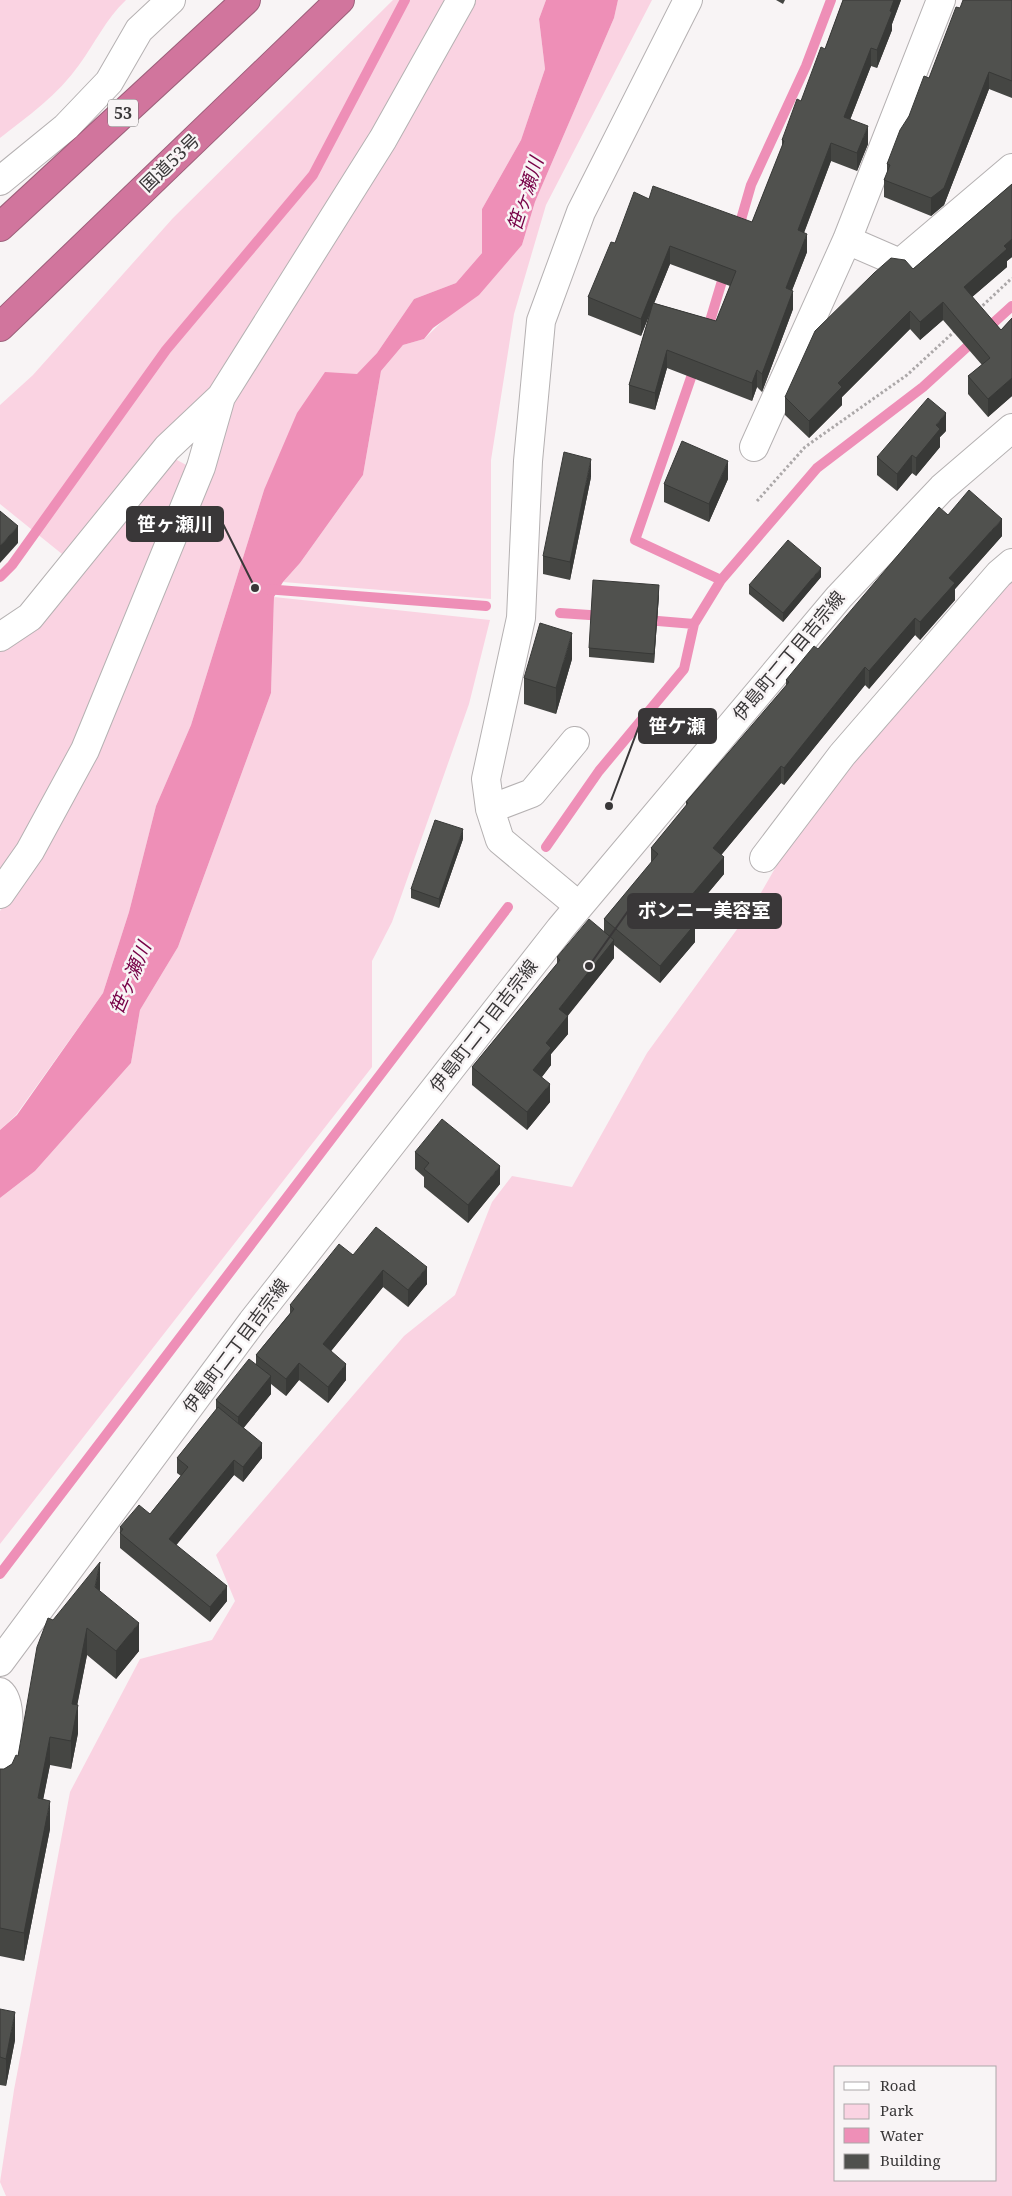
<svg xmlns="http://www.w3.org/2000/svg" width="1012" height="2196" font-family="'Noto Serif','Noto Sans JP',serif">
  <rect width="100%" height="100%" fill="#f8f4f5"/>
  <path fill="#fad3e2" fill-rule="evenodd" d="M 0,0 L 126,0 C 106,19 95,43 79,65 C 58,95 28,116 0,138 Z
    M 393,0 L 449,0 L 375,130 L 213,387 L 67,558 L 0,504 L 0,405 L 33,375 L 173,218 Z
    M 473,0 L 546,0 L 539,19 L 545,69 L 521,140 L 482,209 L 482,253 L 456,283 L 414,299 L 377,353 L 357,375 L 264,490 L 191,725 L 156,806 L 129,912 L 103,993 L 16,1115 L 0,1130 L 0,911 L 40,854 L 232,402 Z
    M 618,0 L 652,0 L 546,205 L 514,314 L 491,460 L 491,599 L 283,582 L 300,563 L 363,475 L 381,371 L 403,345 L 424,339 L 522,245 L 535,202 L 614,18 Z
    M 175,459 L 190,467 L 74,746 L 20,846 L 0,875 L 0,652 L 38,628 Z
    M 1012,580 L 1012,2196 L 6,2196 L 0,2182 L 14,2090 L 70,1792 L 140,1659 L 212,1640 L 235,1601 L 216,1555 L 404,1336 L 455,1295 L 492,1202 L 512,1176 L 572,1187 L 647,1053 L 751,910 L 793,837 L 848,760 ZM 836,2067 L 996,2067 L 996,2180 L 836,2180 Z
    M 274,597 L 490,620 L 469,704 L 392,922 L 372,961 L 372,1067 L 0,1544 L 0,1198 L 35,1171 L 131,1063 L 140,1010 L 178,947 L 271,693 Z"/>
  <path fill="#ee8fb7" d="M 546,0 L 618,0 L 614,18 L 535,202 L 522,245 L 479,295 L 433,328 L 424,339 L 403,345 L 381,371 L 363,475 L 300,563 L 283,582 L 274,597 L 271,693 L 178,947 L 140,1010 L 131,1063 L 35,1171 L 0,1198 L 0,1130 L 17,1115 L 103,993 L 129,912 L 156,806 L 191,725 L 264,490 L 297,413 L 325,372 L 357,374 L 377,353 L 414,299 L 456,283 L 482,253 L 482,209 L 521,140 L 545,69 L 539,19 Z"/>
  <g fill="none" stroke-linecap="round" stroke-linejoin="round">
    <path stroke="#ee8fb7" stroke-width="10" d="M 738,230 L 751,185 L 806,66 L 831,0
      M 707,331 L 725,271
      M 695,366 L 635,540 L 721,580
      M 0,577 L 12,565 L 166,350 L 313,175 L 405,0
      M 265,589 L 486,606
      M 560,613 L 604,616
      M 646,620 L 694,624
      M 546,847 L 599,771 L 684,669 L 694,624 L 721,580 L 817,468 L 923,387 L 1012,306
      M 0,1574 L 508,907"/>
    <g stroke="#b5b1b2" stroke-width="30">
      <path id="minor" d="M 0,181 L 66,127 L 109,82 L 139,30 L 171,0
        M 847,240 L 900,263 L 1012,168
        M 754,447 L 847,240 L 941,0
        M 0,637 L 30,617 L 167,448 L 221,397 L 383,139 L 461,0
        M 490,809 L 532,793 L 575,741
        M 764,858 L 842,755 L 999,574 L 1012,563
        M 0,894 L 30,851 L 85,750 L 201,467 L 221,397
        M 579,906 L 500,840 L 490,809 L 486,779 L 521,618 L 528,461 L 541,321 L 581,212 L 688,0
        M 0,1662 L 252,1322 L 560,929 L 839,597 L 942,488 L 1012,428
        M 0,1692 C 17,1705 4,1762 0,1782"/>
    </g>
    <g stroke="#9c5f7a" stroke-width="30">
      <path id="highway" d="M 0,227 L 246,0
        M 0,327 L 340,0"/>
    </g>
    <path stroke="#aca8a9" stroke-width="3" stroke-dasharray="2.5 2.5" stroke-linecap="butt" d="M 979,309 L 1012,278
      M 757,501 L 805,447 L 907,375 L 956,330"/>
    <use href="#minor" stroke="#fff" stroke-width="28"/>
    <use href="#highway" stroke="#d1759d" stroke-width="28"/>
  </g>
  <path fill="#454643" fill-rule="evenodd" d="M 776,0 L 785,0 L 783,4 Z
    M 843,0 L 901,0 L 892,24 L 892,30 L 877,68 L 871,66 L 850,120 L 868,144 L 857,171 L 831,161 L 804,233 L 807,252 L 792,290 L 793,309 L 762,392 L 757,387 L 752,401 L 667,368 L 655,410 L 629,403 L 629,385 L 650,313 L 641,336 L 588,315 L 588,297 L 615,243 L 649,199 L 752,222 L 782,147 L 782,140 L 801,101 L 825,49 ZM 670,264 L 730,286 L 716,321 L 654,303 Z
    M 1012,0 L 1012,98 L 989,89 L 944,205 L 931,216 L 884,197 L 884,180 L 887,174 L 887,164 L 909,116 L 929,78 L 960,8 Z
    M 1012,184 L 1012,257 L 1007,261 L 1007,267 L 972,297 L 1001,330 L 1012,318 L 1012,396 L 988,417 L 968,394 L 968,376 L 982,365 L 943,320 L 920,340 L 910,329 L 842,397 L 842,405 L 809,438 L 785,415 L 785,397 L 913,269 Z
    M 946,431 L 940,437 L 940,447 L 916,476 L 912,473 L 897,491 L 877,475 L 877,457 Z
    M 591,477 L 570,580 L 543,574 L 543,556 Z
    M 728,479 L 709,522 L 664,502 L 664,484 Z
    M 948,515 L 1002,536 L 955,589 L 955,600 L 920,640 L 915,635 L 869,689 L 865,685 L 784,785 L 781,783 L 721,855 L 724,874 L 687,918 L 695,942 L 660,983 L 614,945 L 614,958 L 567,1016 L 568,1034 L 551,1054 L 551,1065 L 542,1077 L 550,1102 L 527,1130 L 472,1085 L 472,1067 L 557,964 L 557,957 L 604,932 L 604,919 L 651,863 L 651,848 L 686,806 L 686,802 L 786,686 L 786,680 L 818,649 Z
    M 821,577 L 783,622 L 749,594 L 749,585 Z
    M 659,595 L 654,663 L 589,657 L 589,648 Z
    M 572,659 L 556,714 L 524,704 L 524,678 Z
    M 463,839 L 439,908 L 411,898 L 411,889 Z
    M 415,1152 L 500,1184 L 468,1223 L 424,1187 L 424,1177 L 415,1169 Z
    M 353,1255 L 427,1284 L 408,1307 L 383,1287 L 331,1351 L 346,1380 L 328,1403 L 299,1380 L 286,1396 L 271,1384 L 271,1394 L 243,1428 L 262,1458 L 243,1482 L 234,1475 L 176,1545 L 227,1601 L 210,1622 L 120,1548 L 120,1527 L 150,1514 L 181,1476 L 177,1473 L 177,1458 L 216,1410 L 216,1400 L 256,1364 L 256,1355 L 290,1313 L 290,1305 Z
    M 100,1591 L 139,1651 L 116,1679 L 87,1655 L 77,1705 L 78,1733 L 71,1769 L 50,1765 L 43,1799 L 50,1829 L 24,1961 L 0,1956 L 0,1769 L 4,1769 L 12,1764 L 18,1756 L 53,1620 Z
    M 0,2009 L 15,2040 L 6,2086 L 0,2085 Z"/>
  <path fill="#383937" d="M 894,0 L 901,0 L 892,24 L 892,30 L 877,68 L 877,50 Z
    M 871,48 L 871,66 L 844,135 L 844,117 Z
    M 989,72 L 989,89 L 944,205 L 931,216 L 931,198 Z
    M 868,126 L 868,144 L 857,171 L 857,153 Z
    M 831,143 L 831,161 L 798,248 L 798,230 Z
    M 807,234 L 807,252 L 786,306 L 786,288 Z
    M 1012,239 L 1012,257 L 1007,261 L 1007,267 L 964,304 L 964,287 L 1004,246 Z
    M 670,246 L 670,264 L 641,336 L 641,319 Z
    M 793,291 L 793,309 L 762,392 L 762,374 Z
    M 943,302 L 943,320 L 920,340 L 920,322 Z
    M 910,311 L 910,329 L 842,397 L 842,405 L 809,438 L 809,421 L 838,383 Z
    M 667,350 L 667,368 L 655,410 L 655,393 Z
    M 757,370 L 757,387 L 752,401 L 752,383 Z
    M 1012,378 L 1012,396 L 988,417 L 988,399 Z
    M 946,413 L 946,431 L 940,437 L 940,447 L 916,476 L 916,458 L 936,425 Z
    M 912,455 L 912,473 L 897,491 L 897,474 Z
    M 591,459 L 591,477 L 570,580 L 570,562 Z
    M 728,461 L 728,479 L 709,522 L 709,504 Z
    M 1002,519 L 1002,536 L 955,589 L 955,600 L 920,640 L 920,622 L 949,578 Z
    M 18,526 L 18,543 L 0,563 L 0,546 Z
    M 821,568 L 821,577 L 783,622 L 783,613 Z
    M 659,585 L 659,595 L 654,663 L 654,654 Z
    M 915,618 L 915,635 L 869,689 L 869,671 Z
    M 572,633 L 572,659 L 556,714 L 556,688 Z
    M 865,667 L 865,685 L 784,785 L 784,768 Z
    M 781,766 L 781,783 L 713,865 L 713,848 Z
    M 463,829 L 463,839 L 439,908 L 439,899 Z
    M 724,857 L 724,874 L 679,928 L 679,910 Z
    M 695,924 L 695,942 L 660,983 L 660,966 Z
    M 614,940 L 614,958 L 559,1027 L 559,1009 Z
    M 568,1016 L 568,1034 L 551,1054 L 551,1065 L 533,1088 L 533,1070 L 546,1043 Z
    M 550,1084 L 550,1102 L 527,1130 L 527,1112 Z
    M 500,1166 L 500,1184 L 468,1223 L 468,1205 Z
    M 427,1267 L 427,1284 L 408,1307 L 408,1290 Z
    M 383,1270 L 383,1287 L 323,1361 L 323,1344 Z
    M 299,1363 L 299,1380 L 286,1396 L 286,1379 Z
    M 346,1364 L 346,1380 L 328,1403 L 328,1387 Z
    M 271,1376 L 271,1394 L 238,1435 L 238,1417 Z
    M 262,1443 L 262,1458 L 243,1482 L 243,1467 Z
    M 234,1460 L 234,1475 L 169,1554 L 169,1539 Z
    M 100,1562 L 100,1590 L 95,1615 L 95,1587 Z
    M 227,1586 L 227,1601 L 210,1622 L 210,1607 Z
    M 139,1623 L 139,1651 L 116,1679 L 116,1651 Z
    M 87,1628 L 87,1655 L 72,1732 L 72,1704 Z
    M 78,1705 L 78,1733 L 71,1769 L 71,1741 Z
    M 50,1737 L 50,1765 L 38,1826 L 38,1798 Z
    M 50,1801 L 50,1829 L 24,1961 L 24,1933 Z
    M 15,2012 L 15,2040 L 6,2086 L 6,2059 Z"/>
  <path fill="#50514e" stroke="#383937" d="M 843,0 L 894,0 L 890,11 L 892,12 L 877,50 L 871,48 L 844,117 L 868,126 L 857,153 L 831,143 L 798,230 L 807,234 L 786,288 L 793,291 L 762,374 L 757,370 L 752,383 L 667,350 L 655,393 L 629,385 L 653,303 L 716,321 L 736,271 L 670,246 L 641,319 L 588,297 L 611,242 L 615,243 L 634,192 L 649,199 L 653,186 L 752,222 L 784,141 L 782,140 L 797,99 L 801,101 L 821,47 L 825,49 Z
    M 963,0 L 1012,0 L 1012,81 L 989,72 L 944,188 L 931,198 L 884,180 L 890,165 L 887,164 L 900,130 L 909,116 L 924,76 L 929,78 L 956,7 L 960,8 Z
    M 1012,184 L 1012,239 L 1004,246 L 1007,249 L 964,287 L 1001,330 L 1012,318 L 1012,378 L 988,399 L 968,376 L 990,358 L 943,302 L 920,322 L 910,311 L 838,383 L 842,387 L 809,421 L 785,397 L 815,331 L 874,273 L 891,258 L 905,260 L 913,269 Z
    M 928,398 L 946,413 L 936,425 L 940,429 L 916,458 L 912,455 L 897,474 L 877,457 Z
    M 682,441 L 728,461 L 709,504 L 664,484 Z
    M 564,452 L 591,459 L 570,562 L 543,556 Z
    M 969,490 L 1002,519 L 949,578 L 955,583 L 920,622 L 915,618 L 869,671 L 865,667 L 784,768 L 781,766 L 713,848 L 724,857 L 679,910 L 695,924 L 660,966 L 604,919 L 658,854 L 651,848 L 688,803 L 686,802 L 789,682 L 786,680 L 814,646 L 818,649 L 939,507 L 948,515 Z
    M 0,511 L 18,526 L 0,546 Z
    M 788,540 L 821,568 L 783,613 L 749,585 Z
    M 593,580 L 659,585 L 654,654 L 589,648 Z
    M 540,623 L 572,633 L 556,688 L 524,678 Z
    M 435,820 L 463,829 L 439,899 L 411,889 Z
    M 589,919 L 614,940 L 559,1009 L 568,1016 L 546,1043 L 551,1048 L 533,1070 L 550,1084 L 527,1112 L 472,1067 L 560,960 L 557,957 Z
    M 442,1119 L 500,1166 L 468,1205 L 424,1169 L 429,1163 L 415,1152 Z
    M 376,1227 L 427,1267 L 408,1290 L 383,1270 L 323,1344 L 346,1364 L 328,1387 L 299,1363 L 286,1379 L 256,1355 L 294,1309 L 290,1305 L 339,1244 L 353,1255 Z
    M 249,1359 L 271,1376 L 238,1417 L 216,1400 Z
    M 218,1407 L 262,1443 L 243,1467 L 234,1460 L 169,1539 L 227,1586 L 210,1607 L 120,1533 L 123,1529 L 120,1527 L 139,1505 L 150,1514 L 188,1467 L 177,1458 Z
    M 100,1562 L 95,1587 L 139,1623 L 116,1651 L 87,1628 L 72,1704 L 78,1705 L 71,1741 L 50,1737 L 38,1798 L 50,1801 L 24,1933 L 0,1928 L 0,1769 L 4,1769 L 12,1764 L 16,1755 L 18,1756 L 37,1647 L 48,1618 L 53,1620 Z
    M 0,2009 L 15,2012 L 6,2059 L 0,2057 Z"/>
  <g text-anchor="middle" stroke-width="5" stroke-linejoin="round" paint-order="stroke">
    <rect fill="#f8f4f5" stroke="#727071" stroke-width="1" x="108" y="99.5" width="30" height="27" rx="4"/>
    <g font-size="16" font-weight="bold" fill="#393738">
      <text x="123" y="119">53</text>
    </g>
    <g font-size="18" fill="#393738" stroke="#f8f4f5">
      <text transform="translate(170 163) rotate(-44)" y="6">国道53号</text>
      <text transform="translate(789 656) rotate(-50)" y="6">伊島町二丁目吉宗線</text>
      <text transform="translate(484 1026) rotate(-52)" y="6">伊島町二丁目吉宗線</text>
      <text transform="translate(236 1346) rotate(-53)" y="6">伊島町二丁目吉宗線</text>
    </g>
    <g font-size="19" font-style="italic" fill="#760046" stroke="#f8f4f5">
      <text transform="translate(525 194) rotate(-72)" y="7">笹ヶ瀬川</text>
      <text transform="translate(130 978) rotate(-67)" y="7">笹ヶ瀬川</text>
    </g>
  </g>
  <path fill="none" stroke="#393738" stroke-width="2" d="M255 588L223 524M609 806L639 726M589 966L628 911"/>
  <g fill="#393738" stroke="#f8f4f5" stroke-width="2">
    <circle cx="255" cy="588" r="5"/>
    <circle cx="609" cy="806" r="5"/>
    <circle cx="589" cy="966" r="5"/>
  </g>
  <g fill="#393738" stroke="#393738" stroke-width="2">
    <rect x="127" y="507" width="96" height="34" rx="5"/>
    <rect x="639" y="709" width="77" height="34" rx="5"/>
    <rect x="628" y="894" width="153" height="34" rx="5"/>
  </g>
  <g font-size="19" text-anchor="middle" font-weight="bold" fill="#fff">
    <text x="175" y="531">笹ヶ瀬川</text>
    <text x="677" y="733">笹ケ瀬</text>
    <text x="704" y="917">ボンニー美容室</text>
  </g>
  <rect x="834" y="2066" width="162" height="115" fill="#f8f4f5" stroke="#aca8a9"/>
  <rect x="844" y="2082" width="25" height="8" fill="#ffffff" stroke="#aca8a9"/>
  <text x="880" y="2091" font-size="15" fill="#393738">Road</text>
  <rect x="844" y="2104" width="25" height="15" fill="#fad3e2" stroke="#aca8a9"/>
  <text x="880" y="2116" font-size="15" fill="#393738">Park</text>
  <rect x="844" y="2128" width="25" height="15" fill="#ee8fb7" stroke="#aca8a9"/>
  <text x="880" y="2141" font-size="15" fill="#393738">Water</text>
  <rect x="844" y="2154" width="25" height="15" fill="#50514e" stroke="#aca8a9"/>
  <text x="880" y="2166" font-size="15" fill="#393738">Building</text>
</svg>
